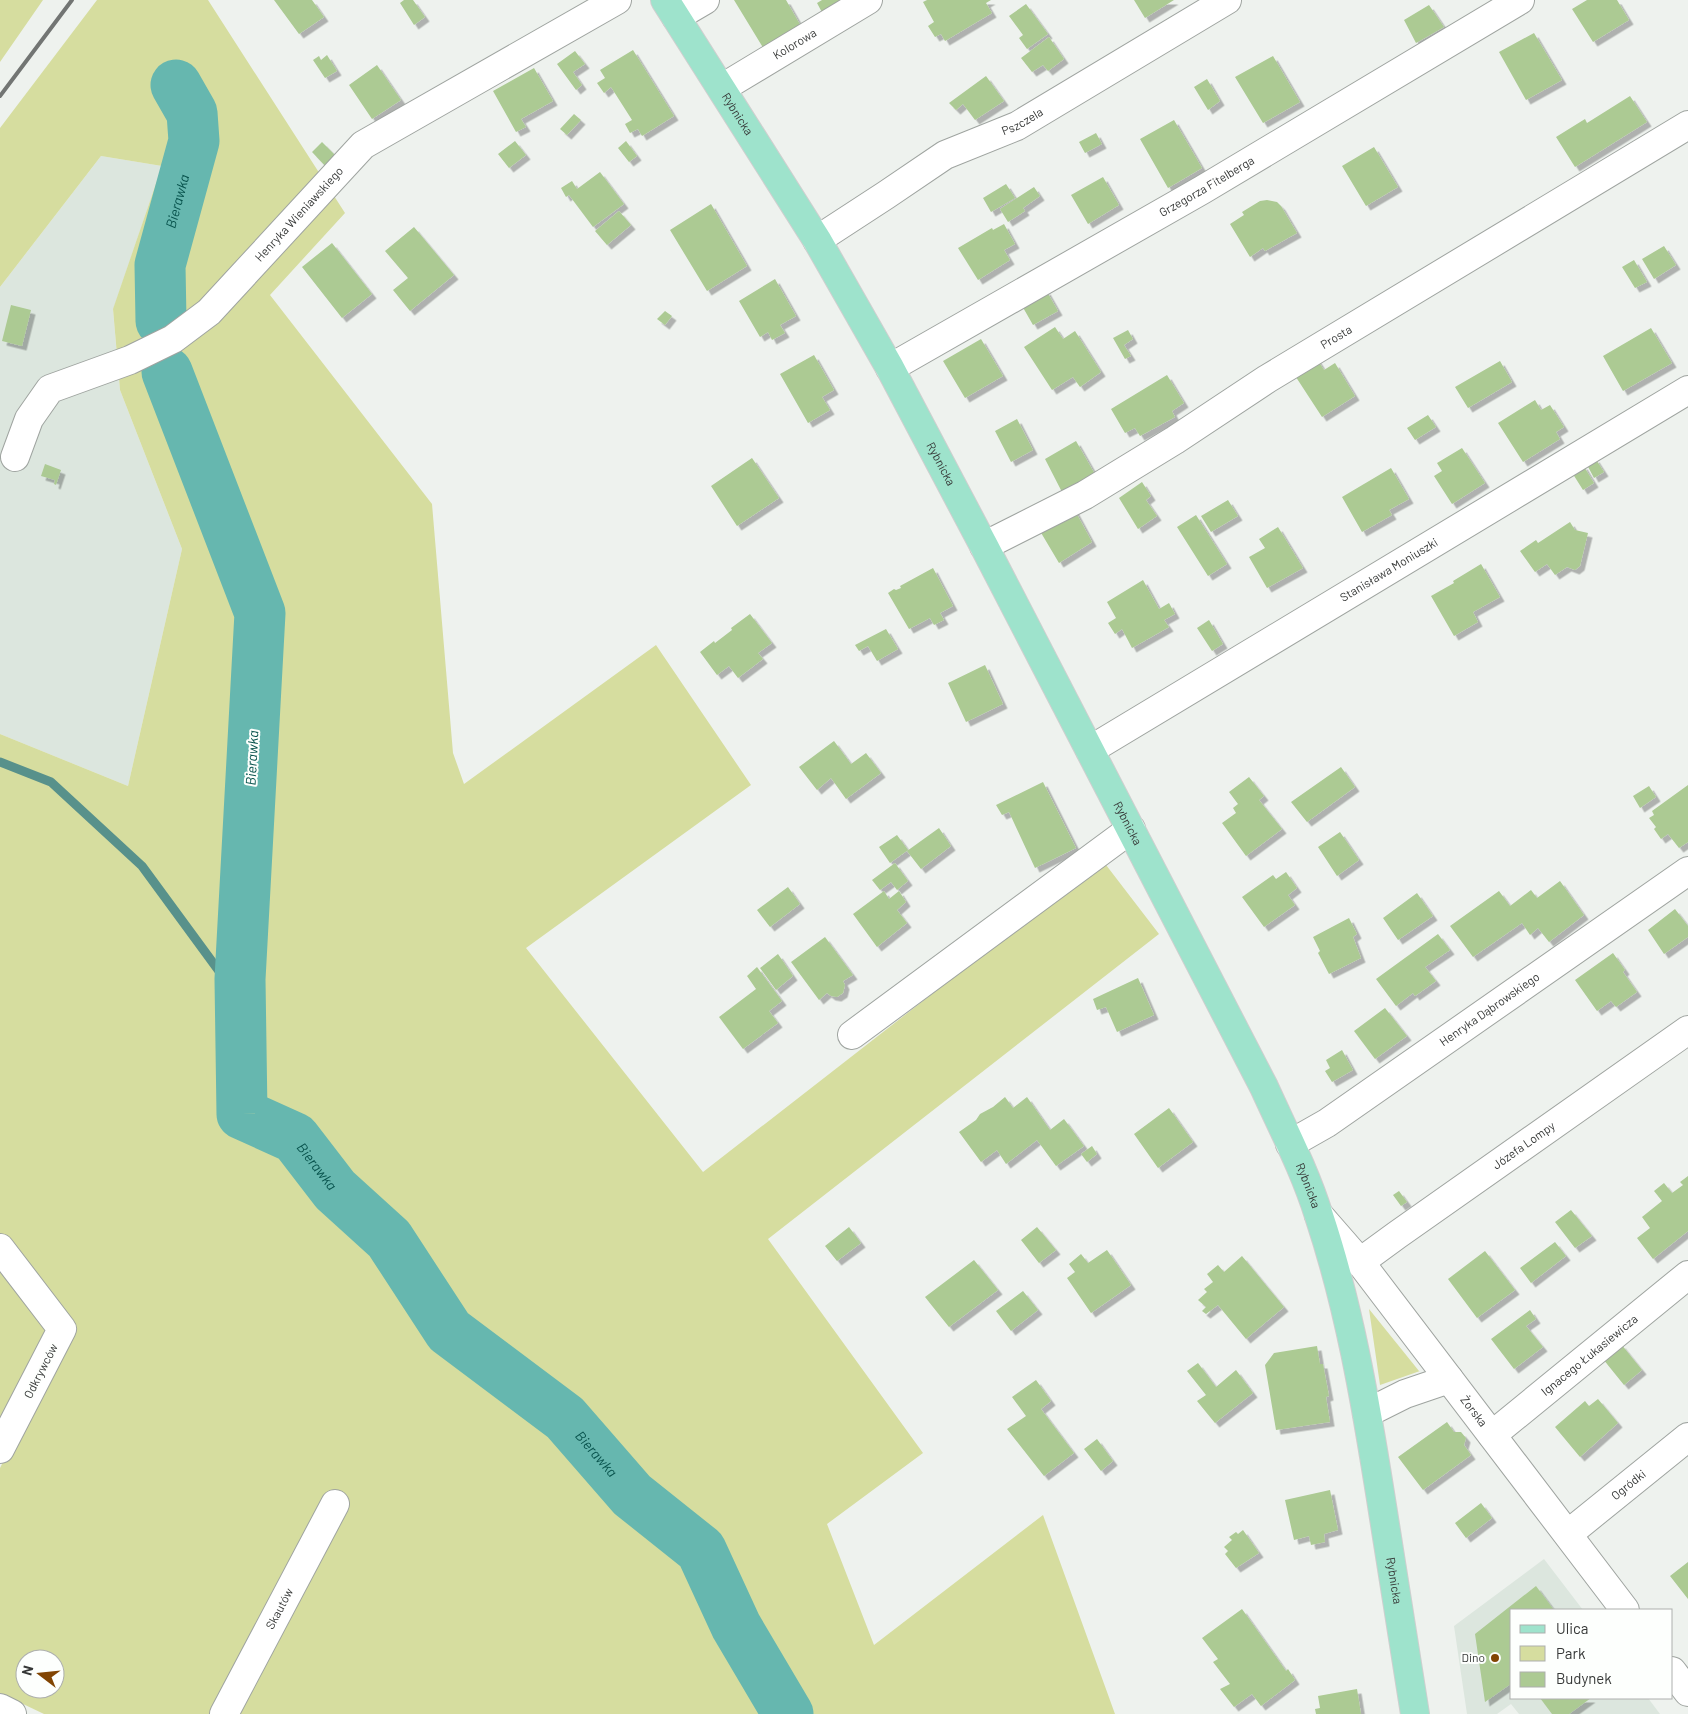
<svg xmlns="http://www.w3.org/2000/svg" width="1688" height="1714" font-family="Barlow,sans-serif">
  <defs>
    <filter id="shadow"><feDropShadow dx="4.5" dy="4.5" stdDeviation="0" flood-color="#0004"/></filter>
  </defs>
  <rect width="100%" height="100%" fill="#eef2ee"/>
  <path fill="#dce6de" d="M 101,156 L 162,166 L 113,310 L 120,390 L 182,549 L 128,786 L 0,734 L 0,287 Z
    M 1544,1559 L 1583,1610 L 1512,1610 L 1512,1698 L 1648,1698 L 1660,1714 L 1519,1714 L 1511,1704 L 1497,1714 L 1467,1714 L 1454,1626 Z"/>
  <path fill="#d6dd9f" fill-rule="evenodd" d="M 0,0 L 43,0 L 0,62 Z
    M 97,0 L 208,0 L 345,213 L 270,295 L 432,504 L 453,753 L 464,784 L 656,645 L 751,785 L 526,948 L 703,1172 L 1103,861 L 1159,934 L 768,1239 L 923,1453 L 827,1524 L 874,1645 L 1043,1515 L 1115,1714 L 44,1714 L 0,1693 L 0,1468 L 9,1450 L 0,1446 L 0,734 L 128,786 L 182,549 L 120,390 L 113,309 L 162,166 L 101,156 L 0,287 L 0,128 ZM 25,1659 L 55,1659 L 55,1689 L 25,1689 Z
    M 1369,1309 L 1419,1371 L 1420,1371 L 1380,1385 Z"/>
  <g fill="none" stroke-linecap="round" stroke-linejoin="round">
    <path stroke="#58918b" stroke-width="9" d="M 0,762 L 51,782 L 142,866 L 241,1001"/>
    <g stroke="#66b7af" stroke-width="51">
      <path id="s1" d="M 161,321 L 160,265 L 194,141 L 192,113 L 176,85"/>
      <path id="s2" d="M 167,372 L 260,613 L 240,979 L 242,1114 L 295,1138 L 335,1190 L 389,1239 L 449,1331 L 565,1418 L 632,1495 L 701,1550 L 736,1626 L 788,1714"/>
    </g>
  </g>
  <path fill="#acca93" filter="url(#shadow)" d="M 274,0 L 312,0 L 324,17 L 299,34 Z
    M 404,0 L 413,0 L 425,17 L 414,25 L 400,3 Z
    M 734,0 L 786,0 L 802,28 L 765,51 Z
    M 822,0 L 856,0 L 825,18 L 817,3 Z
    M 927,0 L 991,0 L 986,3 L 992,13 L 945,41 L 941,34 L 935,37 L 928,26 L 934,22 L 923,2 Z
    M 1134,0 L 1174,0 L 1145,18 Z
    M 1587,0 L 1617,0 L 1629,20 L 1593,42 L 1572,9 Z
    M 1026,4 L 1048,34 L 1027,49 L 1019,38 L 1023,35 L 1009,16 Z
    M 1429,5 L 1444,27 L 1416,43 L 1404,20 Z
    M 1534,33 L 1562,80 L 1526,100 L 1499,52 Z
    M 1049,37 L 1064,59 L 1048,71 L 1043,65 L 1032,72 L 1021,58 Z
    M 633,50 L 674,116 L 642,136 L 638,129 L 630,133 L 625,124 L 632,120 L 611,87 L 604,93 L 597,83 L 605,78 L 600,70 Z
    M 575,51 L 585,64 L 573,72 L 582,85 L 576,90 L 557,64 Z
    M 327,55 L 337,71 L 325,78 L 313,60 L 319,56 L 321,60 Z
    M 1273,56 L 1300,102 L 1263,123 L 1235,77 Z
    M 377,65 L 401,100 L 372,119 L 349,85 Z
    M 534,68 L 553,101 L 521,119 L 526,127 L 516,132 L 493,91 Z
    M 986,76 L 1004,101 L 975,120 L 963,104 L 956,110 L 949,103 Z
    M 1207,79 L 1220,101 L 1208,110 L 1194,87 Z
    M 1630,96 L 1647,122 L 1575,167 L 1556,137 L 1585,119 L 1587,123 Z
    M 574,114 L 581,120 L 567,135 L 560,129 Z
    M 1174,120 L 1202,168 L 1168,188 L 1140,139 Z
    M 1096,133 L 1102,144 L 1085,153 L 1079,142 Z
    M 515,141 L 526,155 L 509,168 L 498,154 Z
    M 626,141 L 637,156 L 629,162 L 618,148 Z
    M 322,142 L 340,160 L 329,170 L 312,152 Z
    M 1374,147 L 1398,187 L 1366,206 L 1342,166 Z
    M 600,172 L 624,204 L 593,227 L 569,195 L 566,197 L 561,188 L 572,181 L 577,189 Z
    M 1103,177 L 1119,205 L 1088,224 L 1071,195 Z
    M 1006,184 L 1015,198 L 991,212 L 983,198 Z
    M 1034,187 L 1040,196 L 1023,208 L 1025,211 L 1008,222 L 1000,209 Z
    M 1267,200 L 1277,202 L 1281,206 L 1297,233 L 1265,251 L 1263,248 L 1250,257 L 1230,224 L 1244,215 L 1242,212 L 1260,201 Z
    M 711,204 L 747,266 L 707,291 L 670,230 Z
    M 619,211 L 631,225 L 607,245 L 595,231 Z
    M 1004,224 L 1015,244 L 1004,250 L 1010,260 L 978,280 L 958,248 L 992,228 L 993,230 Z
    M 414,227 L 454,275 L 410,311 L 393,290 L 408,278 L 385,251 Z
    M 332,243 L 372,294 L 342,318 L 302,267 Z
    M 1664,246 L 1676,265 L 1654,279 L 1642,259 Z
    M 1634,260 L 1647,282 L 1635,288 L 1622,267 Z
    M 775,279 L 796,316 L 780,325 L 785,333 L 772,340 L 768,332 L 760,337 L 739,301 Z
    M 1046,290 L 1058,311 L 1033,325 L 1021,304 Z
    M 11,305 L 31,310 L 22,346 L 2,341 Z
    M 665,311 L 672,316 L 665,325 L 657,319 Z
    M 1055,327 L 1063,339 L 1075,331 L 1101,372 L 1080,387 L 1073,377 L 1052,390 L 1024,347 Z
    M 1651,328 L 1672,363 L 1623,391 L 1603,356 Z
    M 1128,330 L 1133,339 L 1124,345 L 1131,356 L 1125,359 L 1113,338 Z
    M 981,339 L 1003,376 L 965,398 L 943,361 Z
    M 814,355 L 834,390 L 822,397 L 830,410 L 808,423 L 780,374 Z
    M 1315,356 L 1324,370 L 1335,363 L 1355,396 L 1322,417 L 1292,371 Z
    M 1500,361 L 1512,382 L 1468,408 L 1455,387 Z
    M 1167,375 L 1184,403 L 1172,411 L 1175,417 L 1140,436 L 1135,428 L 1125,433 L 1111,409 Z
    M 1535,400 L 1541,410 L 1550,405 L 1564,427 L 1556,432 L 1560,439 L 1523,462 L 1498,423 Z
    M 1428,415 L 1436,427 L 1415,440 L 1407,428 Z
    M 1017,419 L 1033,450 L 1011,462 L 995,431 Z
    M 1076,441 L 1096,476 L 1063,494 L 1045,459 Z
    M 1462,448 L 1485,483 L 1452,504 L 1434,476 L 1442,471 L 1437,463 Z
    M 752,458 L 779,498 L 737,526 L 711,486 Z
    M 1595,458 L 1604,472 L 1594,478 L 1586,463 Z
    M 45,464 L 61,470 L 56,485 L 54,484 L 55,480 L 41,476 Z
    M 1583,465 L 1594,483 L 1583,490 L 1571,471 Z
    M 1391,468 L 1409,499 L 1389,510 L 1392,515 L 1362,532 L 1342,497 Z
    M 1142,482 L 1151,496 L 1146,500 L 1157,516 L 1138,529 L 1119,498 Z
    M 1228,500 L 1238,516 L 1211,532 L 1201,516 Z
    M 1073,507 L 1092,542 L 1059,563 L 1037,526 Z
    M 1196,515 L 1227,564 L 1208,576 L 1177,527 Z
    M 1570,522 L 1575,530 L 1588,533 L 1580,566 L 1575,570 L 1567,567 L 1555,575 L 1547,564 L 1535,572 L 1520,551 L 1536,540 L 1538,543 Z
    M 1278,527 L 1303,568 L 1267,588 L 1249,557 L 1265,548 L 1259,539 Z
    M 1481,564 L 1500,597 L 1473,612 L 1478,622 L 1454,636 L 1431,596 L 1454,583 L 1453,581 Z
    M 933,568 L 953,606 L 940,613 L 944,620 L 934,625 L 930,618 L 909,629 L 888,593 L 894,589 L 896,590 L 901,588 L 900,586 Z
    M 1143,580 L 1159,609 L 1169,603 L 1175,614 L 1164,620 L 1169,627 L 1132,648 L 1122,629 L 1115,634 L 1108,623 L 1116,618 L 1107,602 Z
    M 750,614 L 772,643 L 758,653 L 763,659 L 738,678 L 729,666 L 717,675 L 700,652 L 714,641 L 715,643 L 732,630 L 731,628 Z
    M 1209,620 L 1223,644 L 1212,651 L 1197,628 Z
    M 886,629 L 898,649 L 877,661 L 868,646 L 859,651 L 855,645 Z
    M 985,665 L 1003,704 L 966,722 L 948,683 Z
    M 834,741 L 851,764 L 866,753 L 881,773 L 846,799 L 831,778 L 817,790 L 799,767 Z
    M 1341,767 L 1355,787 L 1307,822 L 1291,802 Z
    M 1249,777 L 1264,796 L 1259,800 L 1282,829 L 1246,856 L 1222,823 L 1236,813 L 1233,808 L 1238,804 L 1229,792 Z
    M 1043,782 L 1076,848 L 1035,868 L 1009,812 L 1002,815 L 996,805 Z
    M 1688,785 L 1688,842 L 1679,848 L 1668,834 L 1661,839 L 1654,829 L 1656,827 L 1649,818 L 1654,815 L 1652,811 Z
    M 1649,786 L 1656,797 L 1640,808 L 1633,796 Z
    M 939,828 L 951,846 L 921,869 L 907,851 Z
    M 1340,832 L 1359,860 L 1337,876 L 1318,847 Z
    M 897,835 L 908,850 L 890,863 L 879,847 Z
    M 895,863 L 908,881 L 897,890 L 891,882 L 880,890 L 872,880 Z
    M 1286,872 L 1297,888 L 1288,895 L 1295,905 L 1264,927 L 1242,897 L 1273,875 L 1276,879 Z
    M 1560,881 L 1584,915 L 1549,942 L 1538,928 L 1530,935 L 1522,923 L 1473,957 L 1450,926 L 1499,891 L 1510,906 L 1531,890 L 1537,898 Z
    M 788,887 L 800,904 L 770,927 L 757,910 Z
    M 884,891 L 889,899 L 899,891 L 906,902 L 897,910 L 907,923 L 877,947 L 853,914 Z
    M 1417,893 L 1433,916 L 1398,940 L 1383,918 Z
    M 1675,909 L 1688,926 L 1688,937 L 1664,954 L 1648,930 Z
    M 1349,918 L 1357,934 L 1353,937 L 1361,958 L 1329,974 L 1318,953 L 1320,951 L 1313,937 Z
    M 1438,934 L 1450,950 L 1425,967 L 1436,981 L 1415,996 L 1413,993 L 1396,1006 L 1376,979 Z
    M 825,937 L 853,975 L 843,981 L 845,985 L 843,993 L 837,997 L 831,996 L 827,993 L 819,1000 L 791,962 Z
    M 1613,953 L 1625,970 L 1623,972 L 1637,992 L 1616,1007 L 1611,1001 L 1597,1011 L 1575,980 Z
    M 778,954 L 793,976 L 776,990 L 760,968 Z
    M 757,967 L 782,1001 L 769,1011 L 778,1023 L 743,1049 L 719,1017 L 756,989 L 747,976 Z
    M 1138,978 L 1154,1015 L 1117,1032 L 1106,1007 L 1097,1010 L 1093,999 Z
    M 1385,1008 L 1407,1036 L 1375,1059 L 1354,1031 Z
    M 1342,1050 L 1353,1070 L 1332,1082 L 1325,1071 L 1330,1068 L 1326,1060 Z
    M 1005,1097 L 1013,1108 L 1027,1097 L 1050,1130 L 1064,1119 L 1084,1146 L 1056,1166 L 1037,1140 L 1006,1164 L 997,1150 L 981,1162 L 959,1132 L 976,1120 L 980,1114 L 993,1107 Z
    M 1169,1108 L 1193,1142 L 1158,1168 L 1134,1134 Z
    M 1092,1146 L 1097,1154 L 1087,1162 L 1081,1154 Z
    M 1688,1176 L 1688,1231 L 1653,1259 L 1637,1238 L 1650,1228 L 1642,1217 L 1662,1201 L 1654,1191 L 1664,1183 L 1672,1193 L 1683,1185 L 1680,1182 Z
    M 1399,1191 L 1407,1202 L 1401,1206 L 1393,1195 Z
    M 1571,1210 L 1592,1236 L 1575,1248 L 1555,1222 Z
    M 849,1227 L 861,1243 L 837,1261 L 825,1246 Z
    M 1037,1227 L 1056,1250 L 1039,1263 L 1021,1240 Z
    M 1555,1242 L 1566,1256 L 1531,1283 L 1520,1268 Z
    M 1107,1250 L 1131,1285 L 1091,1313 L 1067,1278 L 1075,1272 L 1069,1264 L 1081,1254 L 1088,1263 Z
    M 1485,1251 L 1515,1290 L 1477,1318 L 1448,1279 Z
    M 1242,1256 L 1284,1307 L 1246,1339 L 1218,1305 L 1206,1314 L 1202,1311 L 1206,1307 L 1198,1300 L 1207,1292 L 1204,1289 L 1213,1282 L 1207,1274 L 1218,1265 L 1224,1272 Z
    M 974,1260 L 998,1290 L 949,1327 L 925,1297 Z
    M 1023,1291 L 1038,1310 L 1011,1331 L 996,1311 Z
    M 1530,1310 L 1536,1319 L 1526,1326 L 1543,1347 L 1514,1369 L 1491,1339 Z
    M 1621,1344 L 1642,1370 L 1624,1385 L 1603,1359 Z
    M 1317,1346 L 1320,1364 L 1323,1364 L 1329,1396 L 1326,1397 L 1330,1422 L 1276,1430 L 1265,1365 L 1274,1353 Z
    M 1198,1363 L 1216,1387 L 1236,1370 L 1253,1393 L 1215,1423 L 1197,1401 L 1206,1395 L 1187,1371 Z
    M 1036,1380 L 1051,1401 L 1041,1409 L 1074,1453 L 1044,1476 L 1007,1429 L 1026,1416 L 1012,1397 Z
    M 1598,1399 L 1618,1423 L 1580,1457 L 1555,1427 L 1585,1401 L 1589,1406 Z
    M 1447,1422 L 1454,1432 L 1461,1432 L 1466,1438 L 1464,1445 L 1471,1455 L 1423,1490 L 1398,1457 Z
    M 1097,1439 L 1113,1461 L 1101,1471 L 1084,1449 Z
    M 1330,1490 L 1338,1530 L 1324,1534 L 1325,1542 L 1311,1545 L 1309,1536 L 1294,1540 L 1285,1500 Z
    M 1481,1503 L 1492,1518 L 1466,1538 L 1455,1523 Z
    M 1243,1530 L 1259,1553 L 1236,1568 L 1225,1554 L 1228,1551 L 1224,1547 L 1232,1540 L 1229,1537 L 1236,1532 L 1238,1534 Z
    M 1688,1562 L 1688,1599 L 1670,1576 Z
    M 1536,1586 L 1554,1610 L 1512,1610 L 1512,1683 L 1485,1702 L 1475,1634 Z
    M 1242,1609 L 1286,1671 L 1288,1669 L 1295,1680 L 1261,1706 L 1252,1694 L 1234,1707 L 1220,1689 L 1230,1684 L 1213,1662 L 1218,1659 L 1202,1638 Z
    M 1357,1689 L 1361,1714 L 1316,1714 L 1315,1709 L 1320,1708 L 1318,1696 Z
    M 1540,1698 L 1591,1698 L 1569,1714 L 1552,1714 Z"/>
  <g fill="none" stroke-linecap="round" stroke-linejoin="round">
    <g stroke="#9fa4a0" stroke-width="30">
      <g id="minor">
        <path d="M 676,17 L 705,0"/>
        <path id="s3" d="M 722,88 L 868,0"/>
        <path id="s4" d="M 817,240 L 886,195 L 945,155 L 1017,126 L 1227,0"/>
        <path id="s5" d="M 890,368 L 1202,190 L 1520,0"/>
        <path id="s6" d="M 15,457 L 29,419 L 50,389 L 130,360 L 173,339 L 209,312 L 363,145 L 617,0"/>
        <path id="s7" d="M 984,546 L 1085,495 L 1175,440 L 1267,379 L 1688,125"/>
        <path id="s8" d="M 1090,750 L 1688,390"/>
        <path d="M 852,1035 L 1131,829"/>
        <path id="s9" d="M 1290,1144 L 1327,1123 L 1688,871"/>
        <path id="s10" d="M 1319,1215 L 1360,1262 L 1625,1610"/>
        <path d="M 0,1248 L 62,1329 L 0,1449"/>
        <path id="s11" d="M 1360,1262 L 1397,1235 L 1688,1030"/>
        <path d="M 1367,1413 L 1405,1394 L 1449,1379"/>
        <path id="s12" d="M 1492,1435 L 1688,1275"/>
        <path id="s13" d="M 1568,1534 L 1688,1437"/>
        <path d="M 1672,1671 L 1688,1692"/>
        <path d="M 0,1708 L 12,1714"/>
        <path id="s14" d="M 224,1714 L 335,1504"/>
      </g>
    </g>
    <g stroke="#cfcfcf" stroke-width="30">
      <g id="major">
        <path id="s15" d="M 665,0 L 817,240 L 890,368 L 984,546 L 1264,1087 C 1283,1129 1305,1171 1319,1216 C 1349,1306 1365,1399 1380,1493 C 1392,1567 1403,1640 1415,1714"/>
      </g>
    </g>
    <use href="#minor" stroke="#fff" stroke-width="28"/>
    <use href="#major" stroke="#9ee3cc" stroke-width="28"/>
    <path stroke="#727573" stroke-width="4" d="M 0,96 L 72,0"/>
  </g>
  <circle fill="#824503" stroke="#fdfffd" stroke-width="2" cx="1495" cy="1658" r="5"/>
  <g text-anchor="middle" stroke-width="4" stroke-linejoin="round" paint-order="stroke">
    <g font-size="12" fill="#363837" stroke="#fdfffd">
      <text dy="4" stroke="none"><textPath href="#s3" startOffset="85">Kolorowa</textPath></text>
      <text dy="4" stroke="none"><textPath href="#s15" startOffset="135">Rybnicka</textPath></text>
      <text dy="4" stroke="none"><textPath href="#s4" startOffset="238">Pszczela</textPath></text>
      <text dy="4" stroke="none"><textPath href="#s5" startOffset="365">Grzegorza Fitelberga</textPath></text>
      <text dy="4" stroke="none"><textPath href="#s6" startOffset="388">Henryka Wieniawskiego</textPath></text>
      <text dy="4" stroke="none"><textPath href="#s7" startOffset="410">Prosta</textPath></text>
      <text dy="4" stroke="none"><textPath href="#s15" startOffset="540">Rybnicka</textPath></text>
      <text dy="4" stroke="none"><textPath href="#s8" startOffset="349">Stanisława Moniuszki</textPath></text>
      <text dy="4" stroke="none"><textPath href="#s15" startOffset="945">Rybnicka</textPath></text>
      <text dy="4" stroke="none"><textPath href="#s9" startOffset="241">Henryka Dąbrowskiego</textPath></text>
      <text dy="4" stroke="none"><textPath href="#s11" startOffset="201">Józefa Lompy</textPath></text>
      <text dy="4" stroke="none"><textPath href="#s15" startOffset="1350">Rybnicka</textPath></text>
      <text dy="4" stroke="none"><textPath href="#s12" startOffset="126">Ignacego Łukasiewicza</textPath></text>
      <text transform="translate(41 1371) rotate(-63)" y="4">Odkrywców</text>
      <text dy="4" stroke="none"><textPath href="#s10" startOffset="250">Żorska</textPath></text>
      <text dy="4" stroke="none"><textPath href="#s13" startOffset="78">Ogródki</textPath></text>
      <text dy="4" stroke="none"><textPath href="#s15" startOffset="1755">Rybnicka</textPath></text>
      <text dy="4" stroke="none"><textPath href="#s14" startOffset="119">Skautów</textPath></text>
    </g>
    <g font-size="12" fill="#363837" stroke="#fdfffd" text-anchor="end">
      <text x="1485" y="1662">Dino</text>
    </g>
    <g font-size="14" font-style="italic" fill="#08534d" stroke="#fdfffd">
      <text dy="5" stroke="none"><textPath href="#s1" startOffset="122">Bierawka</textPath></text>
      <text transform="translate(252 758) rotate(-87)" y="5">Bierawka</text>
      <text dy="5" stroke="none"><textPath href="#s2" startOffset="854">Bierawka</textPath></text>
      <text dy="5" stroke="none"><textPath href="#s2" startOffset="1259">Bierawka</textPath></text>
    </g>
  </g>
  <rect x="1510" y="1609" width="162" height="90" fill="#fdfffd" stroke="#adafae"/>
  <rect x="1520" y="1625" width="25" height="8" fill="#9ee3cc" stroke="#adafae"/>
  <text x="1556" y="1634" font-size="15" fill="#363837">Ulica</text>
  <rect x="1520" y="1646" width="25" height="15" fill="#d6dd9f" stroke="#adafae"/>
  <text x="1556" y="1659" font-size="15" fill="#363837">Park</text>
  <rect x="1520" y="1672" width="25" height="15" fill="#acca93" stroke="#adafae"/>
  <text x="1556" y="1684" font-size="15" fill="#363837">Budynek</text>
  <g transform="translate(40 1674) rotate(286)"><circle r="24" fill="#fdfffd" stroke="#adafae"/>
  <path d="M0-4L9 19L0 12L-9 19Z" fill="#824503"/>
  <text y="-8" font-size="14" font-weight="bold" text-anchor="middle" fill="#363837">N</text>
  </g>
</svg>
